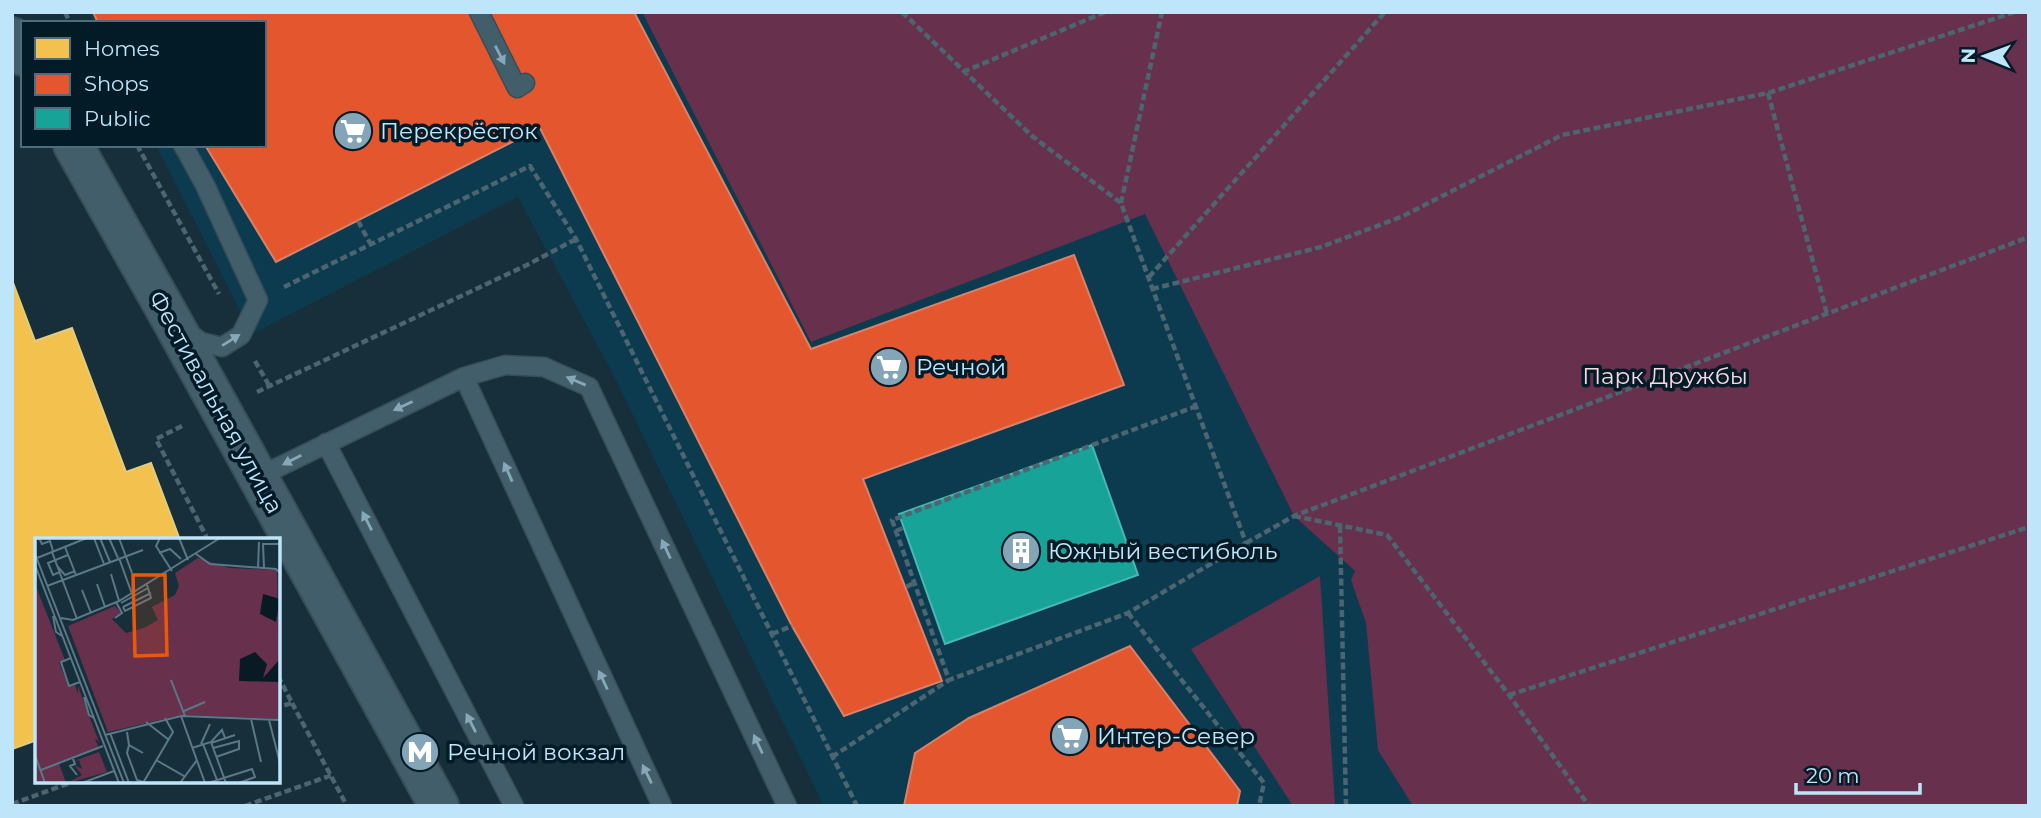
<svg xmlns="http://www.w3.org/2000/svg" width="2041" height="818" font-family="Montserrat,sans-serif">
  <rect width="100%" height="100%" fill="#172f3a"/>
  <path fill="#0c3b50" d="M 88,12 L 642,12 L 811,342 L 1145,213 L 1294,516 L 1364,579 L 1423,806 L 824,806 L 614,376 L 518,197 L 252,334 L 156,145 L 264,145 L 264,23 L 93,23 Z"/>
  <path fill="#67304d" d="M 642,12 L 2029,12 L 2029,806 L 1413,806 L 1378,750 L 1366,623 L 1351,580 L 1355,571 L 1294,516 L 1145,214 L 811,342 Z
    M 1320,576 L 1335,806 L 1293,806 L 1191,649 Z"/>
  <path fill="#f2c14e" stroke="#e3cc82" stroke-width="2" d="M 12,280 L 35,341 L 72,328 L 126,472 L 151,463 L 180,540 L 37,540 L 37,740 L 12,749 Z"/>
  <path fill="#e4572e" stroke="#d9826b" stroke-width="2" d="M 93,12 L 634,12 L 811,349 L 1074,255 L 1124,385 L 863,479 L 942,681 L 844,716 L 792,626 L 540,128 L 276,262 L 205,145 L 264,145 L 264,23 L 98,23 Z
    M 1130,646 L 1240,791 L 1237,806 L 904,806 L 915,753 L 969,718 Z"/>
  <path fill="#17a398" stroke="#49b7b5" stroke-width="2" d="M 1092,445 L 1138,575 L 945,644 L 899,514 Z"/>
  <g fill="none" stroke-linecap="round" stroke-linejoin="round">
    <g stroke="#394d57" stroke-width="21">
      <path id="service" d="M 479,12 L 517,88 L 525,83
        M 183,145 L 205,185 L 258,300 L 241,335 L 222,347 L 201,342 L 186,331
        M 464,377 L 662,806
        M 326,443 L 514,806
        M 258,477 L 464,377 L 505,365 L 544,367 L 589,387 L 787,806"/>
    </g>
    <g stroke="#394d57" stroke-width="42">
      <path id="tertiary" d="M 12,37 L 23,56
        M 73,145 L 172,321 L 439,806"/>
    </g>
    <path stroke="#4d6570" stroke-width="4.5" stroke-dasharray="7 3.5" stroke-linecap="butt" d="M 65,12 L 70,23
      M 902,12 L 1032,136 L 1121,203 L 1246,543 L 1128,613 L 949,680 L 892,520 L 1194,407
      M 963,72 L 1105,12
      M 1768,93 L 1827,314
      M 137,145 L 219,294
      M 1121,203 L 1162,12
      M 358,221 L 370,243
      M 1149,277 L 1385,12
      M 284,287 L 530,166 L 576,239 L 857,806
      M 1152,289 L 1321,247 L 1401,217 L 1562,135 L 1768,93 L 2015,12
      M 255,361 L 270,387
      M 257,392 L 527,265 L 576,239
      M 182,426 L 156,439 L 208,540
      M 1294,516 L 1387,535 L 1509,695 L 1589,806
      M 1340,526 L 1346,806
      M 896,531 L 903,528
      M 1246,543 L 1294,516 L 2029,237
      M 906,587 L 914,583
      M 1128,613 L 1264,783 L 1259,806
      M 772,634 L 792,626
      M 278,676 L 292,703 L 278,707
      M 1509,695 L 2029,527
      M 292,703 L 347,806
      M 832,757 L 949,680
      M 12,804 L 75,781
      M 245,806 L 332,775"/>
    <use href="#service" stroke="#425e6a" stroke-width="18"/>
    <use href="#tertiary" stroke="#425e6a" stroke-width="38"/>
  </g>
  <defs><path id="oneway-solid" d="M-6-.8H1V-3.2L6.5 0L1 3.2V.8H-6Z" transform="scale(1.75)"/></defs>
  <g fill="#87a8b9">
    <use href="#oneway-solid" transform="translate(500 55) rotate(63)"/>
    <use href="#oneway-solid" transform="translate(231 340) rotate(-32)"/>
    <use href="#oneway-solid" transform="translate(576 381) rotate(-157)"/>
    <use href="#oneway-solid" transform="translate(403 406) rotate(155)"/>
    <use href="#oneway-solid" transform="translate(292 460) rotate(153)"/>
    <use href="#oneway-solid" transform="translate(508 472) rotate(-114)"/>
    <use href="#oneway-solid" transform="translate(367 521) rotate(-117)"/>
    <use href="#oneway-solid" transform="translate(666 549) rotate(-115)"/>
    <use href="#oneway-solid" transform="translate(603 680) rotate(-115)"/>
    <use href="#oneway-solid" transform="translate(471 723) rotate(-117)"/>
    <use href="#oneway-solid" transform="translate(758 744) rotate(-115)"/>
    <use href="#oneway-solid" transform="translate(647 774) rotate(-116)"/>
  </g>
  <defs>
    <g id="supermarket-disc" transform="scale(2.0125)"><circle r="9.5" fill="#84a5b7" stroke="#031b27"/><path d="M-6-5.5h2.5l.6 2H6L4.5 2H-2.5L-4.4-4H-6ZM-1.5 3.2a1.3 1.3 0 1 0 .1 0ZM3 3.2a1.3 1.3 0 1 0 .1 0Z" fill="#fff"/></g>
    <g id="building-disc" transform="scale(2.0125)"><circle r="9.5" fill="#84a5b7" stroke="#031b27"/><path d="M-4-6H4V6H1V3H-1V6H-4ZM-2.5-4.3h1.7v1.8h-1.7ZM.8-4.3h1.7v1.8H.8ZM-2.5-1h1.7V.8h-1.7ZM.8-1h1.7V.8H.8Z" fill="#fff"/></g>
    <g id="metro-disc" transform="scale(2.0125)"><circle r="9.5" fill="#84a5b7" stroke="#031b27"/><path d="M-5.5 5V-5H-3L0 0L3-5H5.5V5H3V-.5L0 4L-3-.5V5Z" fill="#fff"/></g>
  </defs>
  <g fill-rule="evenodd">
    <use href="#supermarket-disc" x="353" y="131"/>
    <use href="#supermarket-disc" x="889" y="367"/>
    <use href="#building-disc" x="1021" y="551"/>
    <use href="#supermarket-disc" x="1070" y="736"/>
    <use href="#metro-disc" x="420" y="752"/>
  </g>
  <g text-anchor="middle" stroke-width="7" stroke-linejoin="round" paint-order="stroke">
    <g font-size="23" fill="#bfe5fa" stroke="#031b27" text-anchor="start">
      <text x="380" y="139">Перекрёсток</text>
      <text x="916" y="375">Речной</text>
      <text x="1048" y="559">Южный вестибюль</text>
      <text x="1097" y="744">Интер-Север</text>
      <text x="447" y="760">Речной вокзал</text>
    </g>
    <g font-size="23" fill="#f5d9e4" stroke="#031b27">
      <text x="1665" y="384">Парк Дружбы</text>
    </g>
    <g font-size="23" fill="#bfe5fa" stroke="#031b27">
      <text transform="translate(216 402) rotate(61)" y="8">Фестивальная улица</text>
    </g>
  </g>
  <g transform="translate(35 538)">
    <rect width="245" height="245" fill="#172f3a"/>
    <path d="M 163,20 L 194,30 L 242,32 L 245,181 L 146,177 L 73,194 L 33,88 L 80,68 L 86,75 L 77,81 L 91,95 L 109,90 L 123,82 L 117,69 L 140,57 L 144,48 L 140,35 ZM 0,46 L 30,122 L 24,124 L 33,147 L 40,147 L 43,156 L 43,148 L 64,204 L 60,200 L 64,211 L 24,225 L 31,245 L 0,245 ZM 64,214 L 72,234 L 33,245 L 47,237 L 39,227 L 47,231 L 44,222 L 39,223 Z" fill="#67304d"/>
    <path d="M 228,56 L 245,61 L 241,84 L 225,76 ZM 220,114 L 232,126 L 228,140 L 245,121 L 245,144 L 204,143 L 205,121 Z" fill="#081a23"/>
    <path fill="none" stroke="#5a7887" stroke-width="2" d="M 4,0 L 7,6 L 15,3 L 18,13M 59,0 L 69,26M 65,0 L 75,24M 74,0 L 83,20M 84,0 L 97,35M 125,0 L 121,8 L 137,33M 144,0 L 153,22M 30,9 L 41,37M 17,14 L 42,81M 124,15 L 135,11 L 146,21M 0,16 L 89,245M 161,16 L 175,26 L 241,31 L 245,35M 2,20 L 52,0M 84,20 L 97,56M 0,27 L 84,245M 22,28 L 30,37 L 40,33M 223,30 L 224,4M 229,30 L 228,6 L 245,6M 25,34 L 18,37 L 13,25 L 33,17M 76,36 L 84,63M 62,46 L 70,69M 12,48 L 108,12M 47,52 L 56,75M 86,65 L 113,50M 88,69 L 90,73 L 116,60 L 112,47M 88,69 L 116,55M 18,78 L 21,94 L 27,98M 26,80 L 38,82 L 84,63 L 185,0M 80,80 L 87,75 L 81,64M 36,120 L 26,124 L 34,148 L 45,144M 136,142 L 150,178M 49,159 L 54,177 L 59,180M 149,173 L 170,164M 146,178 L 170,245M 216,181 L 226,224M 234,182 L 245,225M 111,184 L 134,202M 92,194 L 94,207 L 108,215M 75,195 L 94,245M 70,197 L 146,178 L 245,182M 176,204 L 191,245M 176,205 L 200,197M 166,206 L 175,186M 168,206 L 182,242M 94,207 L 92,215 L 102,242 L 108,244M 157,210 L 176,204 L 187,192 L 190,200M 178,210 L 204,203 L 204,211 L 181,219M 0,217 L 10,245M 38,221 L 40,226 L 35,228 L 42,237M 121,222 L 149,238M 6,232 L 68,208M 47,245 L 79,233M 108,245 L 138,194 L 130,180M 145,245 L 162,222M 173,245 L 217,231 L 220,239 L 204,245"/>
    <path fill="#e8590c" fill-opacity="0.15" stroke="#e8590c" stroke-width="3.5" d="M 98,37 L 130,37 L 132,117 L 100,118 Z"/>
    <rect width="245" height="245" fill="none" stroke="#bfe5fa" stroke-width="3.5"/>
  </g>
  <rect width="2041" height="818" fill="none" stroke="#bfe5fa" stroke-width="28"/>
  <rect x="21" y="21" width="245" height="126" fill="#031b27" stroke="#4e6c7b" stroke-width="2"/>
  <rect x="35" y="38" width="35" height="21" fill="#f2c14e" stroke="#4e6c7b" stroke-width="2"/>
  <text x="84" y="56" font-size="21" fill="#bfe5fa">Homes</text>
  <rect x="35" y="74" width="35" height="21" fill="#e4572e" stroke="#4e6c7b" stroke-width="2"/>
  <text x="84" y="91" font-size="21" fill="#bfe5fa">Shops</text>
  <rect x="35" y="108" width="35" height="21" fill="#17a398" stroke="#4e6c7b" stroke-width="2"/>
  <text x="84" y="126" font-size="21" fill="#bfe5fa">Public</text>
  <g transform="translate(1985 56) rotate(271)" stroke="#031b27" stroke-width="5" paint-order="stroke">
  <path d="M0-5L12 26L0 18L-12 26Z" fill="#bfe5fa"/>
  <text y="-10" font-size="19" font-weight="bold" text-anchor="middle" fill="#bfe5fa">N</text>
  </g>
  <path d="M1796 783v10h124v-10" fill="none" stroke="#bfe5fa" stroke-width="3.5"/>
  <text x="1806" y="783" font-size="21" fill="#bfe5fa" stroke="#031b27" stroke-width="5" paint-order="stroke">20 m</text>
</svg>
